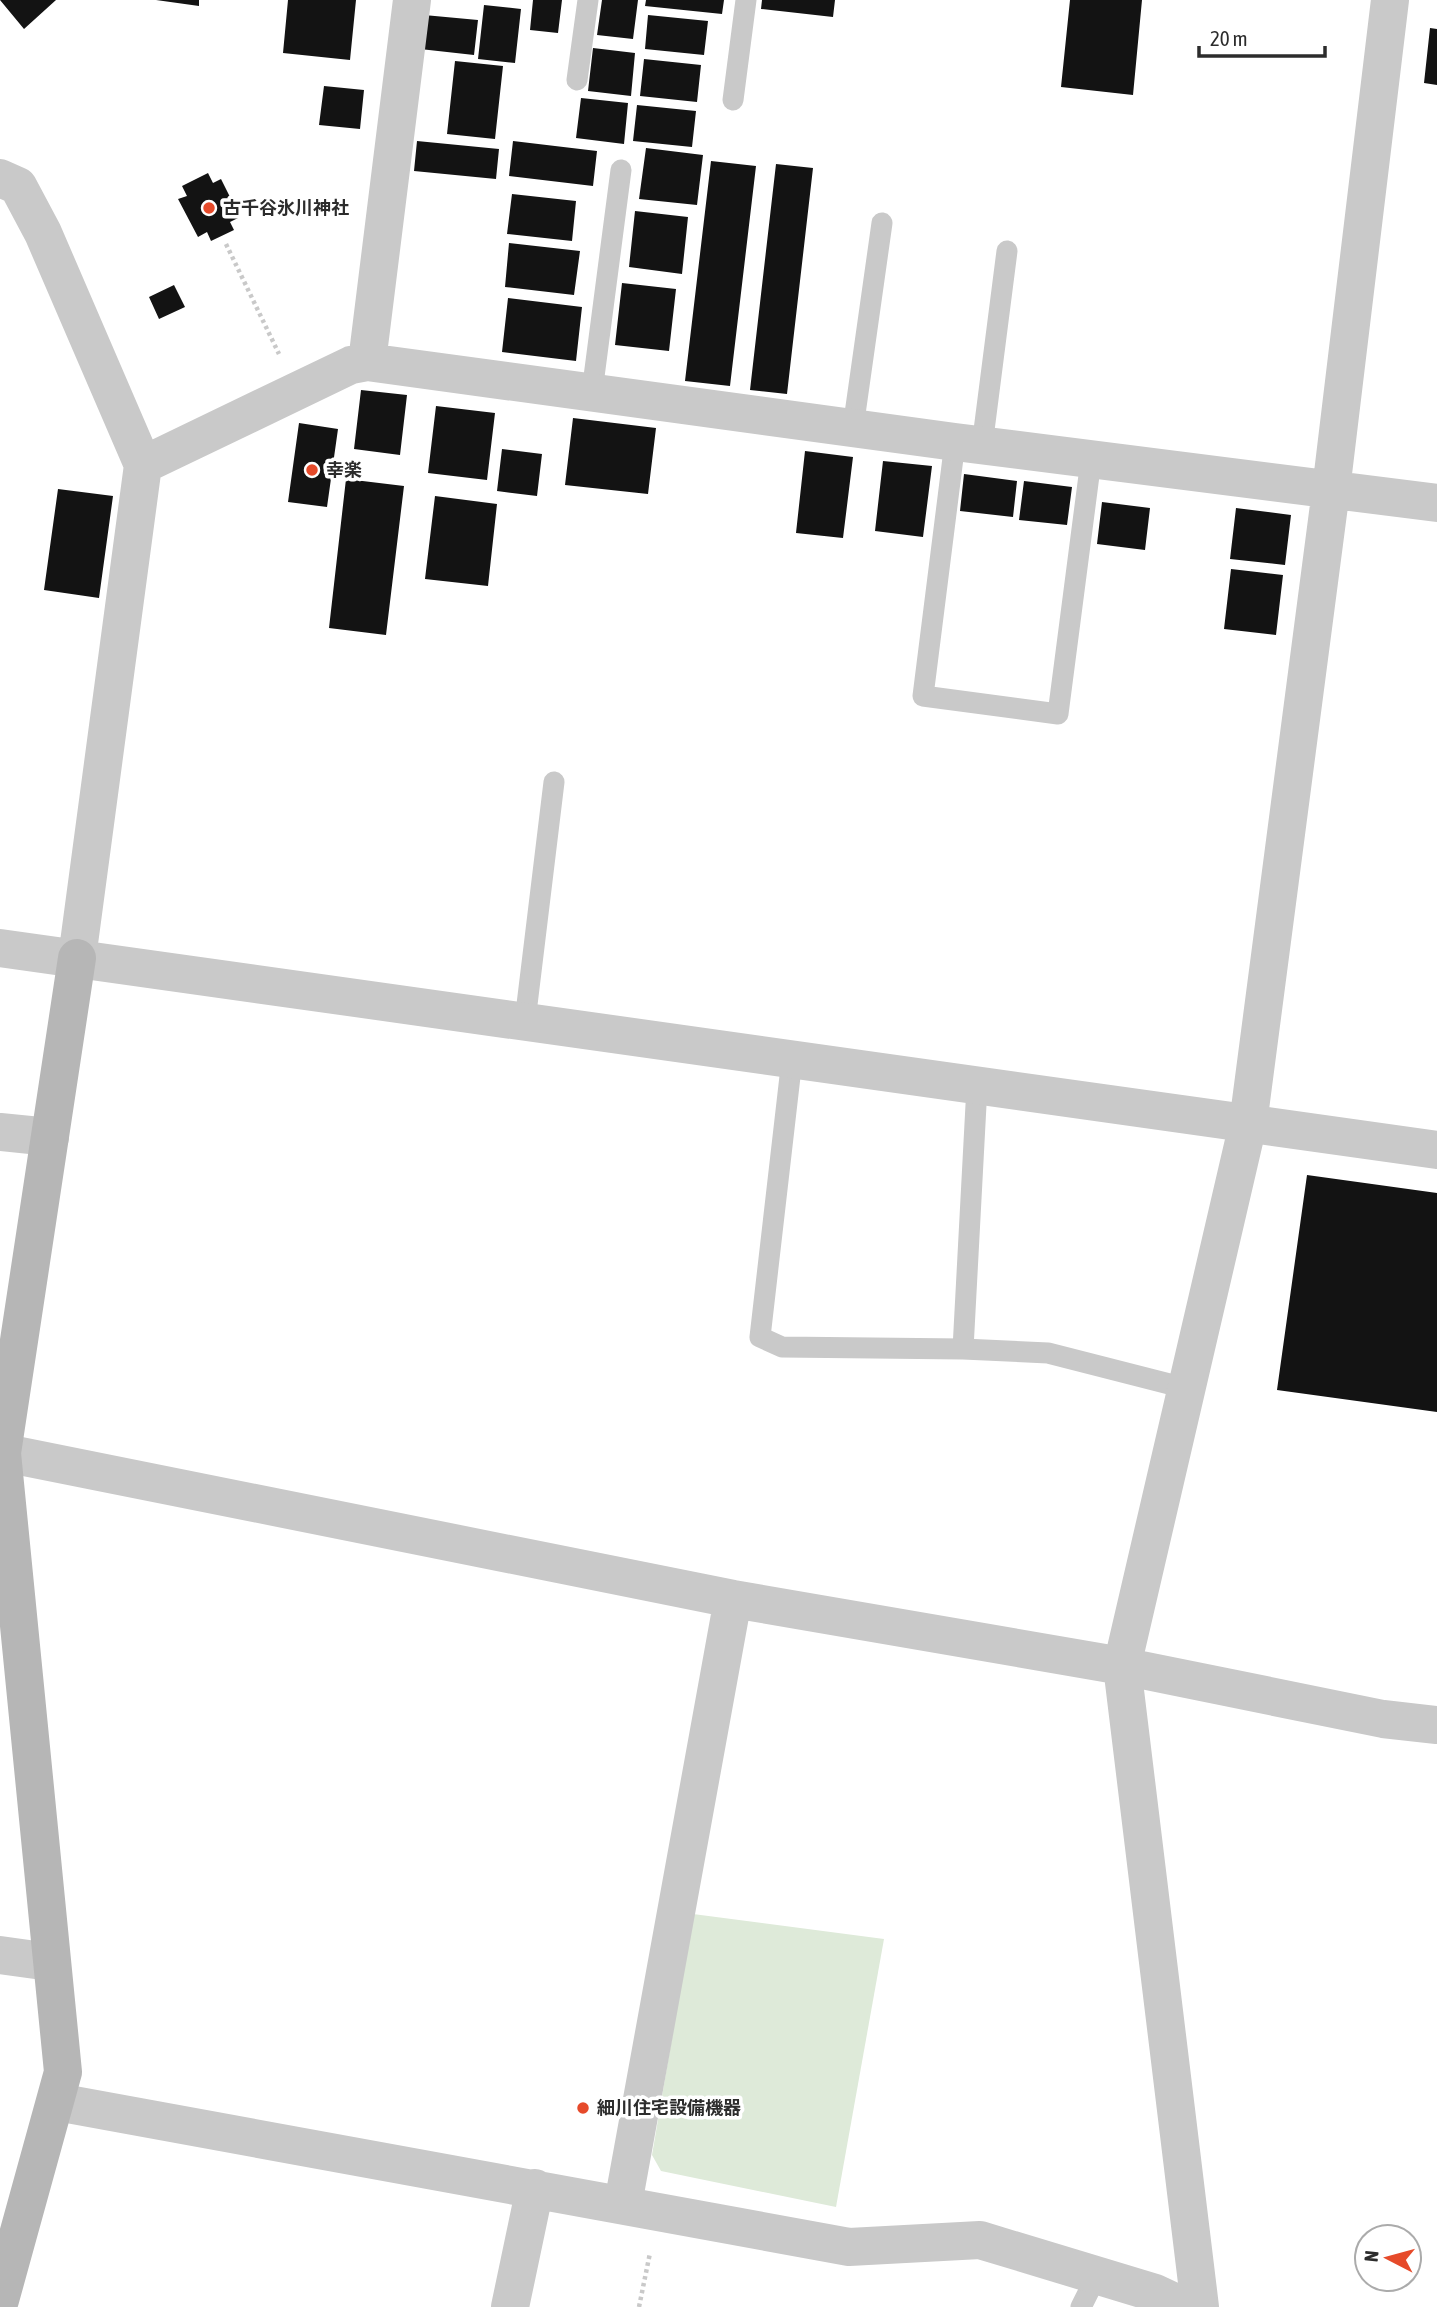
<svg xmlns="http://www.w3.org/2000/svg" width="1437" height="2307" font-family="'Asap Condensed','Noto Sans JP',sans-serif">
  <rect width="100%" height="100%" fill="#fff"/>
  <path fill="#deead9" d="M 693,1914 L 884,1939 L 836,2207 L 661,2171 L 652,2155 Z"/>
  <path fill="#131313" d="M 0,0 L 56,0 L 24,29 Z
    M 156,0 L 199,0 L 199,6 Z
    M 288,0 L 356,0 L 350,60 L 283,53 Z
    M 533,0 L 562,0 L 558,33 L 530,30 Z
    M 602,0 L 638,0 L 633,39 L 597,35 Z
    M 646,0 L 724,0 L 722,14 L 645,6 Z
    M 762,0 L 835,0 L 833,17 L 761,9 Z
    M 1070,0 L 1142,0 L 1133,95 L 1061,87 Z
    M 484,5 L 521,9 L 515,63 L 478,59 Z
    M 424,15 L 478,20 L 474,55 L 420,49 Z
    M 648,15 L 708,21 L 704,55 L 645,49 Z
    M 1430,28 L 1437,29 L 1437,85 L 1424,83 Z
    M 593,48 L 635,53 L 631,96 L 588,91 Z
    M 644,59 L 701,65 L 697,102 L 640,96 Z
    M 455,61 L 503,66 L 495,139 L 447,134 Z
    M 324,86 L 364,90 L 360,129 L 319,125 Z
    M 581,98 L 628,103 L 624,144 L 576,138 Z
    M 637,105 L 696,111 L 692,147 L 633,141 Z
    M 417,141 L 499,149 L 496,179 L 414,171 Z
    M 513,141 L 597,151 L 593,186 L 509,176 Z
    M 646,148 L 703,155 L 697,205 L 639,199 Z
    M 711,161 L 756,166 L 730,386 L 685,381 Z
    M 776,164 L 813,168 L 787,394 L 750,390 Z
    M 208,173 L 213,183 L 221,179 L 240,217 L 230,222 L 234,230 L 211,241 L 207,232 L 198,237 L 178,199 L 187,196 L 182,186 Z
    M 512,194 L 576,201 L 572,241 L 507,234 Z
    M 635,211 L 688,217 L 682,274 L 629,267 Z
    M 509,243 L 580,251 L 574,295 L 505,287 Z
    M 622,283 L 676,289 L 669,351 L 615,345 Z
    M 174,285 L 185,307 L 159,319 L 149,297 Z
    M 508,298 L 582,307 L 576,361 L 502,352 Z
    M 361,390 L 407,395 L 400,455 L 354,449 Z
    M 436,406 L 495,413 L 487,480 L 428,473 Z
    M 573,418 L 656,428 L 648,494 L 565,485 Z
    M 299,423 L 338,429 L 327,507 L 288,502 Z
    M 502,449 L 542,454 L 537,496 L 497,491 Z
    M 805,451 L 853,457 L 843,538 L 796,533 Z
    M 883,461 L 932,466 L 923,537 L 875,531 Z
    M 964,474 L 1017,481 L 1013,517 L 960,511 Z
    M 346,479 L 404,486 L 386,635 L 329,628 Z
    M 1024,481 L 1072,487 L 1067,525 L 1019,520 Z
    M 58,489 L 113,496 L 99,598 L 44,590 Z
    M 435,496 L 497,504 L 488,586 L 425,579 Z
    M 1102,502 L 1150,508 L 1145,550 L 1097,544 Z
    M 1236,508 L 1291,515 L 1285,565 L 1230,559 Z
    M 1231,569 L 1283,575 L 1276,635 L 1224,629 Z
    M 1307,1175 L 1437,1193 L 1437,1412 L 1277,1390 Z"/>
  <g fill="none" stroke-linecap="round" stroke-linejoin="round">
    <path stroke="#c9c9c9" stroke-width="4.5" stroke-dasharray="3.5 3.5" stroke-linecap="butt" d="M 226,244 L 279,354
      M 639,2307 L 650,2253"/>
    <path stroke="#c9c9c9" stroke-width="21" d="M 577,80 L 588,0
      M 733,100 L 746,0
      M 592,392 L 621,170
      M 853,428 L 882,223
      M 955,442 L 923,696 L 1058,714 L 1091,460
      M 982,446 L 1007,251
      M 525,1021 L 554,782
      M 792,1059 L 760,1337 L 782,1347 L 963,1349
      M 977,1086 L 963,1349 L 1048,1353 L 1185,1388
      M 1081,2307 L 1097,2275"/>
    <path stroke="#c9c9c9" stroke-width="38" d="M 0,178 L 18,186 L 43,233 L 143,465 L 77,958
      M 367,362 L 955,442 L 1437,503
      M 143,465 L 351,365 L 367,362 L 412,0
      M 0,948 L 1437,1150
      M 0,1132 L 50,1137
      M 0,1452 L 733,1599 L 1122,1666 L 1383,1719 L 1437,1725
      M 0,1955 L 50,1962
      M 57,2102 L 849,2247 L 980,2240 L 1155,2293 L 1185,2307
      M 623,2204 L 733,1599
      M 510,2307 L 535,2188
      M 1200,2307 L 1122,1666 L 1248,1124 L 1331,490 L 1390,0"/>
    <path stroke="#b6b6b6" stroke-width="38" d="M 0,2300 L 63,2072 L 2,1453 L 77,958"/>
  </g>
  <g fill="#e64a2a" stroke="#fff" stroke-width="2.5">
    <circle cx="209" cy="208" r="7"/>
    <circle cx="312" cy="470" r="7"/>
    <circle cx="583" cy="2108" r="7"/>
  </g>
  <g text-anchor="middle" stroke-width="7" stroke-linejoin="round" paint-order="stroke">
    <g font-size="18" font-weight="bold" fill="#2c2c2c" stroke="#fff" text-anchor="start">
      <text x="223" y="214">古千谷氷川神社</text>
      <text x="326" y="476">幸楽</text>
      <text x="597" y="2114">細川住宅設備機器</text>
    </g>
  </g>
  <g transform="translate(1388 2258) rotate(276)"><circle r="33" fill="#ffffff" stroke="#ababab" stroke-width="2"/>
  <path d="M0-5L12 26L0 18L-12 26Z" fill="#e64a2a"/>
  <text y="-10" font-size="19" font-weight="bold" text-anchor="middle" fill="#2c2c2c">N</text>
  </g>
  <path d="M1199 46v10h126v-10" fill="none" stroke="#2c2c2c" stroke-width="3.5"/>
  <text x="1210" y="46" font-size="21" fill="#2c2c2c" stroke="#ffffff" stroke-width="5" paint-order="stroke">20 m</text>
</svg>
